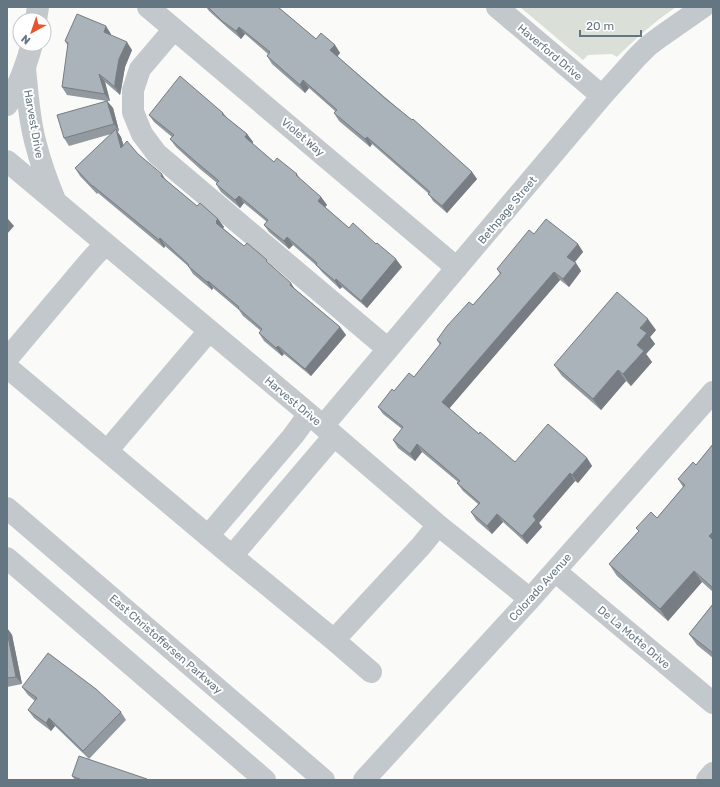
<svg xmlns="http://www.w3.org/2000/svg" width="720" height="787" font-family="Rubik,sans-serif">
  <rect width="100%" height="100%" fill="#fafaf8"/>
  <path fill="#dadfd7" d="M 520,7 L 676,7 C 654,22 635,39 617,57 L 612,54 L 588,55 L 583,60 Z"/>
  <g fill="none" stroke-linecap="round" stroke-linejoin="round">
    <path stroke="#c3c8cc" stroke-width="22" d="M 148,7 L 457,268
      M 497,7 L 602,96
      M 36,20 L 38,7
      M 174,29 L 140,69 L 133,90 L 133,112 L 142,134 L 157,154 L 388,349
      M 25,67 C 27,92 29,117 35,141 C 40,161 47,181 55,200
      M 7,105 C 19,86 26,66 32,44
      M 7,161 L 309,414 L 438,525 L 530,599
      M 7,359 L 88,263 L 105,244
      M 7,367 L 232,556 L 334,640
      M 323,426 L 602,96 L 637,57 L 648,46 L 660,37 L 703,7
      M 107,451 L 209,331
      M 7,508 L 324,780
      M 208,536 L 293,436 L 309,414
      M 232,556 L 334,436
      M 7,558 L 265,780
      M 555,571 L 713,703
      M 371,672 L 334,640 L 421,546 L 438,525
      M 364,780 L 530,599 L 713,392
      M 707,780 L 713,773"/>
  </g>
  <path fill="#929a9f" d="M 206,7 L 278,7 L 316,39 L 335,45 L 340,53 L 337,56 L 472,172 L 477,179 L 447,213 L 433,201 L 428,193 L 372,144 L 370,147 L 339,121 L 334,113 L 335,111 L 309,88 L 305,93 L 272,64 L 267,56 L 268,54 L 245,34 L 241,39 L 228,28 L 209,11 Z
    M 111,34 L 111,35 L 132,50 L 125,67 L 121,90 L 120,95 L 105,82 L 110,101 L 107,101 L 113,108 L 119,131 L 117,132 L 121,137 L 123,145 L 138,154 L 166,180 L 197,206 L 218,219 L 224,227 L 223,228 L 244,246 L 271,265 L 296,290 L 340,327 L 346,335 L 311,376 L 284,354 L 282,356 L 264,341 L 259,333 L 261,331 L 243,316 L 239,310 L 213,288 L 212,290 L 193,274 L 188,266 L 165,246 L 164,248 L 98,193 L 97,194 L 80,176 L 75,168 L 111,134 L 69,146 L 64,138 L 107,101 L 67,95 L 62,87 L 68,46 L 65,41 Z
    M 149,115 L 228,119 L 247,134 L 253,142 L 252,143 L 274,162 L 297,174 L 300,179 L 321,197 L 327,205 L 325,207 L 349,228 L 402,267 L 367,308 L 342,287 L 340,289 L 322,272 L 318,267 L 293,245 L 289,249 L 269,232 L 264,225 L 267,222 L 244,203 L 240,208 L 221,192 L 216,184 L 217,183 L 200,169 L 176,147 L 170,139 L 172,137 L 154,122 Z
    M 534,234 L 578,244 L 583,252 L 575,262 L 581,271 L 569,287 L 560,280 L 449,408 L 479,434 L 515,462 L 587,458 L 592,466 L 578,483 L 575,481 L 539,523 L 542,527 L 527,544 L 503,522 L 492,534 L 476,520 L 471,512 L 478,504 L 463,491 L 457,483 L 458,482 L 422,452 L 415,461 L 398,448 L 393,440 L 402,429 L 383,414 L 378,407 L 394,391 L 414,377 L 440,345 L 437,340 L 473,305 L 500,274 L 497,269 Z
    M 656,330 L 650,337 L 655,344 L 646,354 L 652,362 L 631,386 L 626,381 L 601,410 L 562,376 L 554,365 Z
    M 713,444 L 713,592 L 702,582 L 668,621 L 617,576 L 609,564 L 639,531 L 636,528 L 657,518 L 683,487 L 678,479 L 696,465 Z
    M 713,604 L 713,658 L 697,645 L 689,634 Z
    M 7,628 L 12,635 L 22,684 L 7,687 Z
    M 22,687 L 121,712 L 126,720 L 89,759 L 55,726 L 51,731 L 34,718 L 28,710 L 35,701 L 28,695 Z
    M 72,776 L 147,779 L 148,780 L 75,780 Z"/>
  <path fill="#777d82" d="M 106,26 L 111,34 L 109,40 L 104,32 Z
    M 239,27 L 245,34 L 241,39 L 236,31 Z
    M 127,42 L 132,50 L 125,67 L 121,90 L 120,95 L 115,87 L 115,82 L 119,59 Z
    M 335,45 L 340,53 L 336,58 L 330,50 Z
    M 99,74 L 105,82 L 110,101 L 105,94 Z
    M 303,80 L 309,88 L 305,93 L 300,85 Z
    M 107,101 L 113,108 L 119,131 L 114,124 Z
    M 223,113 L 229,120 L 222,114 Z
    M 116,129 L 121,137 L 127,156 L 121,148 Z
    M 247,134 L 253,142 L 251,145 L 245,137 Z
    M 367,137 L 372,144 L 370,147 L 365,139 Z
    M 472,172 L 477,179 L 447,213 L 442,206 Z
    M 162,174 L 167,182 L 161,176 Z
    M 239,196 L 244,203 L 240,208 L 235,200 Z
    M 321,197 L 327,205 L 324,208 L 318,201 Z
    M 8,219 L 14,226 L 7,234 L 7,220 Z
    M 218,219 L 224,227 L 222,229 L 216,223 L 216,221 Z
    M 287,237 L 293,245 L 289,249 L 284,241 Z
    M 160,238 L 165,246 L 164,248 L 159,240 Z
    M 578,244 L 583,252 L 573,264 L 567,257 Z
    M 396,259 L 402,267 L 367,308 L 361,301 Z
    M 576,263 L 581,271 L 569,287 L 563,279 Z
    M 554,272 L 560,280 L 448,410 L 442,402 Z
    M 336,279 L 342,287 L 340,289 L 335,281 Z
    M 208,281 L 213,288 L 212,290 L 207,282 Z
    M 291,283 L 296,291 L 290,285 Z
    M 648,319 L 656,330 L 650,337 L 655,344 L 646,354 L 652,362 L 631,386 L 623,374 L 637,345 L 640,328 Z
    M 340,327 L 346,335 L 311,376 L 305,369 Z
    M 278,346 L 284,354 L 282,356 L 276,348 Z
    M 618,370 L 626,381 L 601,410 L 593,399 Z
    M 417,444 L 422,452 L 415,461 L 410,454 Z
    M 587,458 L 592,466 L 578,483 L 572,475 Z
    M 570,473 L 575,481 L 539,523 L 542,527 L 527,544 L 522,536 L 533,516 Z
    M 497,514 L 503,522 L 492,534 L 487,526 Z
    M 713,532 L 713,543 L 709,536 Z
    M 694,571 L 702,582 L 668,621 L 660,609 Z
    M 7,628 L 12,635 L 22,684 L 16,677 Z
    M 49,718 L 55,726 L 51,731 L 46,723 Z"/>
  <path fill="#aab3b9" stroke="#777d82" d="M 208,7 L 278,7 L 316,39 L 321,33 L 335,45 L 330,50 L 386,99 L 412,120 L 413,119 L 472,172 L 442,206 L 428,194 L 430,192 L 367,137 L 365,139 L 334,113 L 337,110 L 303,80 L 300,85 L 267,56 L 270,52 L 239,27 L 236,31 L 222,21 Z
    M 77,14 L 106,26 L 104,32 L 127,42 L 119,59 L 115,82 L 115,87 L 99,74 L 105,94 L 62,87 L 68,43 L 65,41 Z
    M 180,76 L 223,113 L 222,114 L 247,134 L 245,137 L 274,162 L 277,158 L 297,174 L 296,175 L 321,197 L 318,201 L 349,228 L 353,223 L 376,244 L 377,243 L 396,259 L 361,301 L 336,279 L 335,281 L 316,265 L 317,263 L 287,237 L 284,241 L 264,225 L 268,220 L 239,196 L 235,200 L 216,184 L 219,181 L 195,161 L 170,139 L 174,135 L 149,115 Z
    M 107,101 L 114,124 L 64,138 L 57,115 Z
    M 116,129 L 121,148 L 127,141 L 138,154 L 162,174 L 161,176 L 197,206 L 200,203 L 218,219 L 216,221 L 217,222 L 216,223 L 244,246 L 247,243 L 267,260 L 266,261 L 291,283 L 290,285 L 340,327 L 305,369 L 278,346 L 276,348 L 259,333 L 262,329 L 238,308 L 239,307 L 208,281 L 207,282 L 188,266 L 189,265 L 160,238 L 159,240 L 93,186 L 92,186 L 75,168 Z
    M 546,219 L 578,244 L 567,257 L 576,263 L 563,279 L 554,272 L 442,402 L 479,434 L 480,432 L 515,462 L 548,424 L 587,458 L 572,475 L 570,473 L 533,516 L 536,520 L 522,536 L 497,514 L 487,526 L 471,512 L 480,503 L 457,483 L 460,481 L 417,444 L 410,454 L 393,440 L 403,427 L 378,407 L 392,389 L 394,391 L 409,373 L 414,377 L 441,343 L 437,340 L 447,326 L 469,302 L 473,305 L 501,273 L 497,269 L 529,230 L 534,234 Z
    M 617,292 L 648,319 L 640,328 L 647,333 L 637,345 L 644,351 L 623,374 L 618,370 L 593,399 L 554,365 Z
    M 713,444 L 713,532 L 709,536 L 713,540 L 713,588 L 694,571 L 660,609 L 609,564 L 639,531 L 636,528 L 651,512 L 657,518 L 685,485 L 678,479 L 693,462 L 696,465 Z
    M 713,604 L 713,653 L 689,634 Z
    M 7,631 L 16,677 L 7,678 Z
    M 48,653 L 96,689 L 121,712 L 83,751 L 49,718 L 46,723 L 28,710 L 37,698 L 22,687 Z
    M 79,756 L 147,779 L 146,780 L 82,780 L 72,776 Z"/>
  <g text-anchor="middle" stroke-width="4" stroke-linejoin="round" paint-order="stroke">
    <g font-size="11" fill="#657683" stroke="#fff">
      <text transform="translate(550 52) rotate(40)" y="4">Haverford Drive</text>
      <text transform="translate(34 124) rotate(80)" y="4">Harvest Drive</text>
      <text transform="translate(303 137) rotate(40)" y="4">Violet Way</text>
      <text transform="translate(507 210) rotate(-50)" y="4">Bethpage Street</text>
      <text transform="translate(293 401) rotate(40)" y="4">Harvest Drive</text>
      <text transform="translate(540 587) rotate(-48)" y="4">Colorado Avenue</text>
      <text transform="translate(634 637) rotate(40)" y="4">De La Motte Drive</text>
      <text transform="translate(166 644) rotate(41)" y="4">East Christoffersen Parkway</text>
    </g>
  </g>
  <rect width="720" height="787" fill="none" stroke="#657683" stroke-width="16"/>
  <g transform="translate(32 32) rotate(220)"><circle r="19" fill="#ffffff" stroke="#c1c8cd"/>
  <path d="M0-3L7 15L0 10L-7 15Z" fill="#e4572e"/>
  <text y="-6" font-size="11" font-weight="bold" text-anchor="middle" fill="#657683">N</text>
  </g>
  <path d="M580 30v6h61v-6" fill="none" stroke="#657683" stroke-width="2"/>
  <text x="586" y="30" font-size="12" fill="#657683" stroke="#ffffff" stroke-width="3" paint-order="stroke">20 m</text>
</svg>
